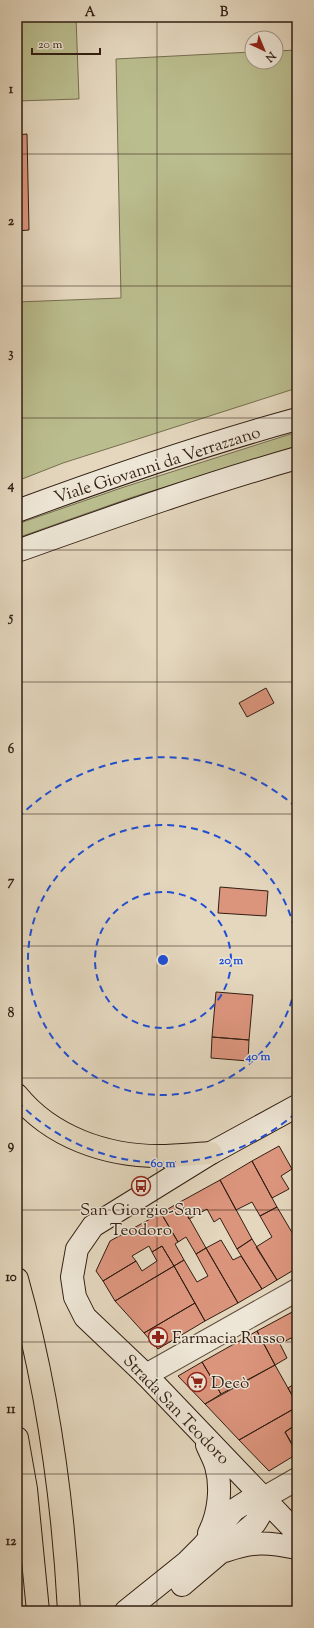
<svg xmlns="http://www.w3.org/2000/svg" width="314" height="1628" font-family="'Sorts Mill Goudy',serif">
  <rect width="100%" height="100%" fill="#e4d7be"/>
  <filter id="stains"><feTurbulence type="fractalNoise" baseFrequency=".005" numOctaves="4"/><feColorMatrix values="0 0 0 0 .2 0 0 0 0 .09 0 0 0 0 .02 0 0 0 .5 -.17"/></filter>
  <radialGradient id="worn" r=".72"><stop offset=".6" stop-color="#630" stop-opacity="0"/><stop offset="1" stop-color="#630" stop-opacity=".3"/></radialGradient>
  <path fill="#babd8e" stroke="#766e50" d="M 17,17 L 76,17 L 79,99 L 17,101 Z
    M 297,50 L 297,388 L 63,463 L 17,481 L 17,302 L 121,298 L 116,59 L 252,52 L 252,62 L 276,62 L 276,51 Z
    M 297,432 L 297,446 L 133,497 L 17,538 L 17,524 L 124,487 Z"/>
  <path fill="#dc957d" stroke="#311e12" d="M 27,134 L 29,230 L 17,231 L 17,135 Z
    M 266,688 L 274,703 L 247,717 L 239,703 Z
    M 220,887 L 268,891 L 266,916 L 218,913 Z
    M 216,992 L 253,995 L 249,1040 L 212,1037 Z
    M 212,1037 L 249,1040 L 248,1061 L 211,1058 Z
    M 279,1146 L 292,1169 L 281,1176 L 289,1189 L 272,1198 L 252,1161 Z
    M 252,1161 L 277,1207 L 260,1216 L 252,1202 L 236,1210 L 220,1180 Z
    M 220,1180 L 252,1239 L 237,1249 L 220,1218 L 214,1222 L 207,1209 L 189,1219 L 180,1202 Z
    M 180,1202 L 206,1248 L 196,1254 L 186,1237 L 178,1242 L 161,1213 Z
    M 277,1207 L 297,1241 L 297,1268 L 277,1280 L 256,1247 L 272,1237 L 260,1216 Z
    M 161,1213 L 178,1242 L 175,1244 L 184,1260 L 174,1266 L 162,1246 L 152,1252 L 149,1246 L 132,1256 L 136,1261 L 103,1281 L 96,1271 L 110,1241 Z
    M 252,1239 L 277,1280 L 262,1289 L 237,1249 Z
    M 221,1240 L 233,1260 L 241,1256 L 262,1289 L 238,1303 L 206,1248 Z
    M 162,1246 L 174,1266 L 115,1301 L 103,1281 L 136,1261 L 142,1271 L 157,1261 L 152,1252 Z
    M 206,1248 L 238,1303 L 205,1321 L 174,1266 L 184,1260 L 197,1282 L 208,1276 L 196,1254 Z
    M 174,1266 L 195,1303 L 144,1333 L 115,1301 Z
    M 195,1303 L 205,1321 L 158,1349 L 144,1333 Z
    M 294,1311 L 297,1317 L 297,1349 L 291,1338 L 280,1344 L 287,1358 L 275,1365 L 257,1331 Z
    M 257,1331 L 275,1365 L 221,1394 L 202,1362 Z
    M 202,1362 L 221,1394 L 205,1404 L 178,1376 Z
    M 275,1365 L 297,1404 L 297,1407 L 239,1440 L 205,1404 Z
    M 297,1382 L 297,1404 L 288,1388 Z
    M 297,1407 L 297,1424 L 285,1432 L 297,1454 L 269,1471 L 239,1440 Z
    M 297,1424 L 297,1452 L 285,1432 Z"/>
  <g fill="none" stroke-linecap="round" stroke-linejoin="round">
    <g stroke="#5e4c3d" stroke-width="24">
      <path id="street" d="M 146,1375 L 297,1290
        M 264,1498 L 297,1479"/>
    </g>
    <g stroke="#311e12" stroke-width="24">
      <path id="secondary" d="M 17,511 C 109,477 202,445 297,419
        M 17,551 C 110,518 202,485 297,458
        M 297,1106 L 211,1153 L 93,1226 L 77,1249 L 72,1277 L 75,1297 L 85,1317 L 146,1375 L 297,1533
        M 207,1445 C 210,1452 214,1459 216,1466 C 222,1487 219,1514 209,1533
        M 225,1551 C 253,1541 268,1542 297,1548
        M 182,1585 L 255,1523 L 263,1510 L 264,1498
        M 126,1611 L 187,1562 L 203,1546 L 234,1510 L 248,1501 L 264,1498"/>
    </g>
    <g stroke="#311e12" stroke-width="24">
      <path id="primary" d="M 17,1095 C 51,1137 106,1156 159,1156 C 176,1156 194,1154 211,1153
        M 17,1279 C 47,1386 63,1499 69,1611
        M 17,1438 L 26,1489 L 38,1611"/>
    </g>
    <use href="#street" stroke="#ede5d5" stroke-width="22"/>
    <use href="#secondary" stroke="#ede5d5" stroke-width="22"/>
    <use href="#primary" stroke="#e4d7be" stroke-width="22"/>
  </g>
  <path fill="none" stroke="#311e12" stroke-width="1" stroke-opacity="0.55" d="M 157,17 L 157,1611M 17,154 L 297,154M 17,286 L 297,286M 17,418 L 297,418M 17,550 L 297,550M 17,682 L 297,682M 17,814 L 297,814M 17,946 L 297,946M 17,1078 L 297,1078M 17,1210 L 297,1210M 17,1342 L 297,1342M 17,1474 L 297,1474"/>
  <g fill="none" stroke="#1d4ed8" stroke-width="2" stroke-dasharray="7 5">
    <circle cx="163" cy="960" r="68"/>
    <path d="M297 976A135 135 0 1 1 297 944"/>
    <path d="M296 1113A203 203 0 0 1 18 1102M18 818A203 203 0 0 1 296 807"/>
  </g>
  <defs>
    <g id="bus-ring" transform="scale(1)"><circle r="9.5" fill="#ede5d5" stroke="#8f2418" stroke-width="1.5"/><path d="M-5-6H5V4H4V6H2V4H-2V6H-4V4H-5ZM-3.5-4V0h7V-4ZM-3.5 1.2v1.5H-2V1.2ZM2 1.2v1.5H3.5V1.2Z" fill="#8f2418"/></g>
    <g id="pharmacy-ring" transform="scale(1)"><circle r="9.5" fill="#ede5d5" stroke="#8f2418" stroke-width="1.5"/><path d="M-2-6h4v4h4v4h-4v4h-4v-4h-4v-4h4Z" fill="#8f2418"/></g>
    <g id="supermarket-ring" transform="scale(1)"><circle r="9.5" fill="#ede5d5" stroke="#8f2418" stroke-width="1.5"/><path d="M-6-5.5h2.5l.6 2H6L4.5 2H-2.5L-4.4-4H-6ZM-1.5 3.2a1.3 1.3 0 1 0 .1 0ZM3 3.2a1.3 1.3 0 1 0 .1 0Z" fill="#8f2418"/></g>
  </defs>
  <g fill-rule="evenodd">
    <use href="#bus-ring" x="141" y="1186"/>
    <use href="#pharmacy-ring" x="158" y="1337"/>
    <use href="#supermarket-ring" x="197" y="1382"/>
  </g>
  <g text-anchor="middle" stroke-width="3" stroke-linejoin="round" paint-order="stroke">
    <g font-size="17" fill="#311e12" stroke="#ede5d5">
      <text transform="translate(157 464) rotate(-18)" y="6">Viale Giovanni da Verrazzano</text>
      <text transform="translate(177 1409) rotate(46)" y="6">Strada San Teodoro</text>
    </g>
    <g font-size="17" fill="#311e12" stroke="#ede5d5" text-anchor="start">
      <text x="141" y="1215" text-anchor="middle">San Giorgio-San<tspan x="141" dy="20">Teodoro</tspan></text>
      <text x="172" y="1343">Farmacia Russo</text>
      <text x="211" y="1388">Decò</text>
    </g>
  </g>
  <circle cx="163" cy="960" r="6" fill="#1d4ed8" stroke="#ede5d5" stroke-width="2"/>
  <g font-size="12" text-anchor="middle" font-weight="bold" fill="#1d4ed8" stroke="#ede5d5" stroke-width="3" stroke-linejoin="round" paint-order="stroke">
    <text x="231" y="964">20 m</text>
    <text x="258" y="1060">40 m</text>
    <text x="163" y="1167">60 m</text>
  </g>
  <rect width="314" height="1628" fill="none" stroke="#e4d7be" stroke-width="44"/>
  <g transform="translate(264 50) rotate(136)"><circle r="19" fill="#ede5d5" stroke="#a29587"/>
  <path d="M0-3L7 15L0 10L-7 15Z" fill="#8f2418"/>
  <text y="-6" font-size="11" font-weight="bold" text-anchor="middle" fill="#311e12">N</text>
  </g>
  <path d="M32 48v6h68v-6" fill="none" stroke="#311e12" stroke-width="2"/>
  <text x="38" y="48" font-size="12" fill="#311e12" stroke="#ede5d5" stroke-width="3" paint-order="stroke">20 m</text>
  <rect x="22" y="22" width="270" height="1584" fill="none" stroke="#311e12" stroke-width="1.5"/>
  <g font-size="13" text-anchor="middle" font-weight="bold" fill="#311e12">
    <text x="90" y="16">A</text>
    <text x="224" y="16">B</text>
    <text x="11" y="93">1</text>
    <text x="11" y="225">2</text>
    <text x="11" y="357">3</text>
    <text x="11" y="489">4</text>
    <text x="11" y="621">5</text>
    <text x="11" y="753">6</text>
    <text x="11" y="885">7</text>
    <text x="11" y="1017">8</text>
    <text x="11" y="1149">9</text>
    <text x="11" y="1281">10</text>
    <text x="11" y="1413">11</text>
    <text x="11" y="1545">12</text>
  </g>
  <rect width="100%" height="100%" filter="url(#stains)"/>
  <rect width="100%" height="100%" fill="url(#worn)"/>
</svg>
